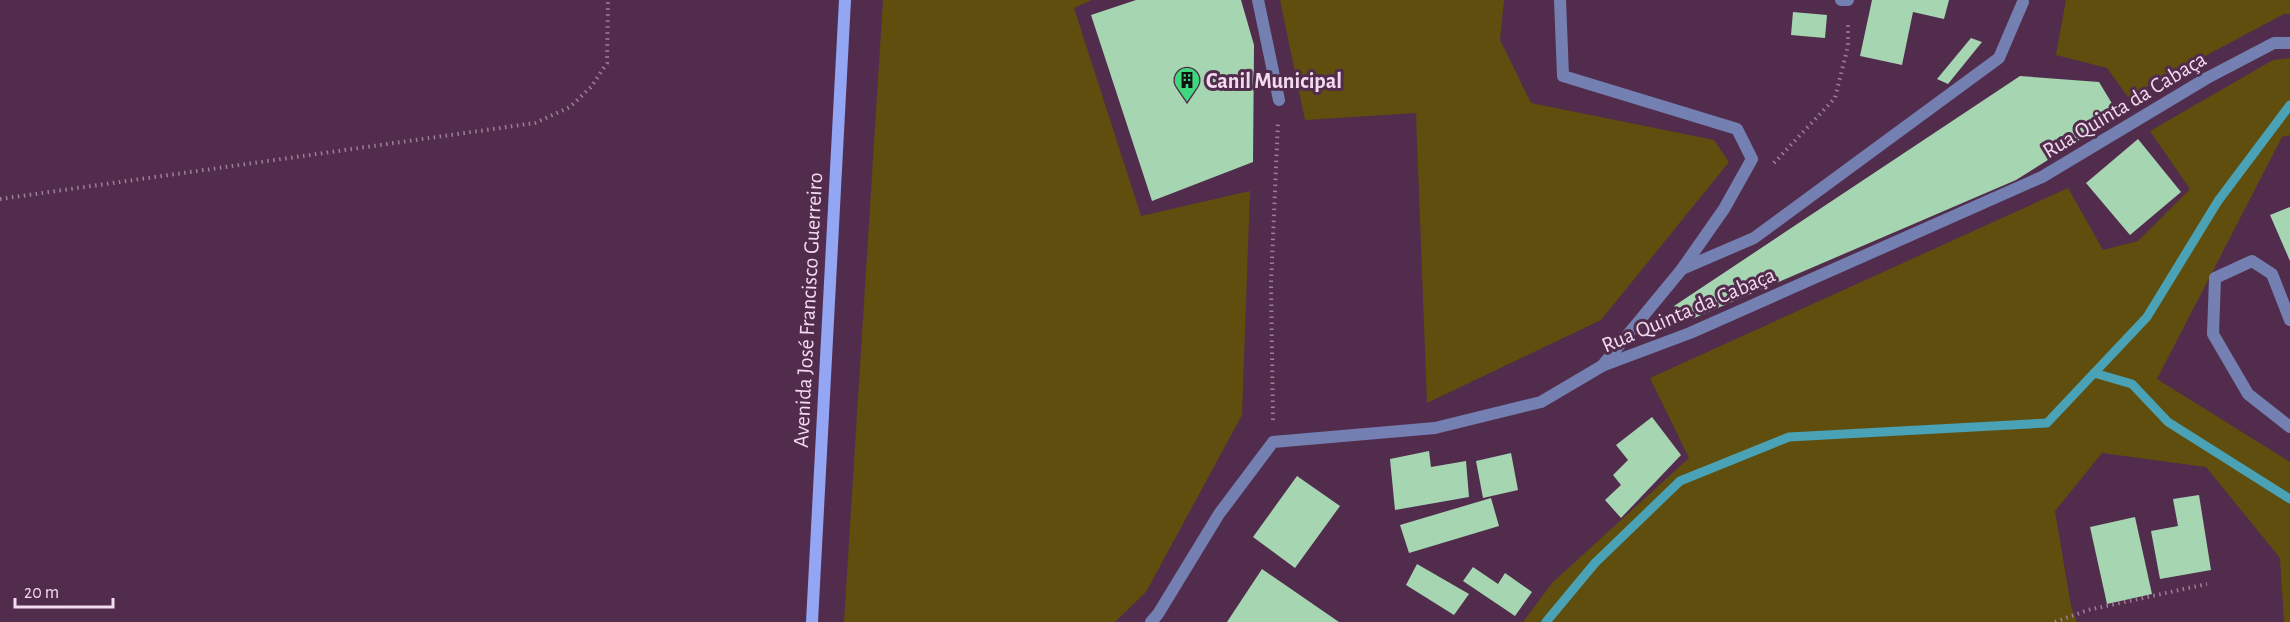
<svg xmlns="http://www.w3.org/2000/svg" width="2290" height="622" font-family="'Alegreya Sans',sans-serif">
  <rect width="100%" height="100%" fill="#522c4c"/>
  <path fill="#5f4e0e" d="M 883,0 L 1092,0 L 1074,8 L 1141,216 L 1250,191 L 1242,415 L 1146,592 L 1115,622 L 844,622 Z
    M 1280,0 L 1504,0 L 1500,40 L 1531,103 L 1714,140 L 1729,162 L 1601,320 L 1427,403 L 1416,113 L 1305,120 Z
    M 2066,0 L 2290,0 L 2290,14 L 2284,14 L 2128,97 L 2107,68 L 2056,55 Z
    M 2290,58 L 2290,135 L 2282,137 L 2157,379 L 2290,462 L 2290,622 L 2284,622 L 2280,558 L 2206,467 L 2102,453 L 2055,511 L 2071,606 L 2077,622 L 1523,622 L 1552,583 L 1689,458 L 1650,378 L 2068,188 L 2103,250 L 2138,241 L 2190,189 L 2150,131 L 2273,60 Z"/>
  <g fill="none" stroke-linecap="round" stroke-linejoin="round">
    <path stroke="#49a2b5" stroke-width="9" d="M 2094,373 L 2132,384 L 2168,422 L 2290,499
      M 1546,622 L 1595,563 L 1680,481 L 1789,437 L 2047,423 L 2147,317 L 2218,201 L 2290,105"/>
  </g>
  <path fill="#a5d6b1" d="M 1136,0 L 1241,0 L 1254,45 L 1253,162 L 1152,201 L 1091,15 Z
    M 1872,0 L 1949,0 L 1944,19 L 1913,12 L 1902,65 L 1860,56 Z
    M 1793,12 L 1827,15 L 1825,38 L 1791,35 Z
    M 1971,38 L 1982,42 L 1948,84 L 1937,79 Z
    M 2020,76 L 2099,82 L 2119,115 L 2016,180 L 1895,232 L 1692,319 L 1674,306 Z
    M 2138,139 L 2181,192 L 2130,235 L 2086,183 Z
    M 2290,207 L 2290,261 L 2270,215 Z
    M 1652,417 L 1681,455 L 1621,518 L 1605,500 L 1621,485 L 1613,475 L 1628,460 L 1616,445 Z
    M 1429,451 L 1431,467 L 1466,461 L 1469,497 L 1395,510 L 1390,459 Z
    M 1511,453 L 1518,490 L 1483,498 L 1476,461 Z
    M 1297,476 L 1340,506 L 1295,568 L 1253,537 Z
    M 2199,495 L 2211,570 L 2160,579 L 2151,531 L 2178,526 L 2173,499 Z
    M 1491,498 L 1499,526 L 1409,553 L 1400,525 Z
    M 2135,517 L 2152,594 L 2107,604 L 2090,527 Z
    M 1417,564 L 1469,594 L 1454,615 L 1406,585 Z
    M 1473,567 L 1498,584 L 1505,573 L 1532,592 L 1515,616 L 1463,581 Z
    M 1262,569 L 1339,622 L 1227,622 Z"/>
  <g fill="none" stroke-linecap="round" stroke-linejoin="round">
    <path stroke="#9e7f99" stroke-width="4" stroke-dasharray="1.5 4.5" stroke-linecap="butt" d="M 1774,163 L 1835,98 L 1848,46 L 1848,22
      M 0,199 L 535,123 L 570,107 L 591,87 L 607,63 L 608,0
      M 1273,420 L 1271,284 L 1278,122
      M 2055,622 L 2088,610 L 2207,584"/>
    <path stroke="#7380b1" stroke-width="12" d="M 1841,0 L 1848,0
      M 1602,366 L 1682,269 L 1754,238 L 1999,58 L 2023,2"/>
    <path stroke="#7380b1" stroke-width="12" d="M 1258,0 L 1279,100
      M 1560,0 L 1563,76 L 1737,129 L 1752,159 L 1724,209 L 1682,269
      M 2290,320 L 2272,274 L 2252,261 L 2215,278 L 2213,334 L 2248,394 L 2290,427
      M 1151,622 L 1158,614 L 1219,514 L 1273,442 L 1435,428 L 1541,402 L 1602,366 L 1690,333 L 2042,177 L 2207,78 L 2274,43 L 2290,43"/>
    <path stroke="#92a6f3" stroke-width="12" d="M 812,622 L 845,0"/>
  </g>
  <defs>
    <g id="building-pin" transform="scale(1.35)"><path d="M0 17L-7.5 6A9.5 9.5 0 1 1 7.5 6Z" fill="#3fd77d" stroke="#522c4c"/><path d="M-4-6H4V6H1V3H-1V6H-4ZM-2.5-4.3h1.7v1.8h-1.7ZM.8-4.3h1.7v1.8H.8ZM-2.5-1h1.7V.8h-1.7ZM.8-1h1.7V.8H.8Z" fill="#111"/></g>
  </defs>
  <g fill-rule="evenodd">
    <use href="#building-pin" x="1187" y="80"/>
  </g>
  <g text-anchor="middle" stroke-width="6" stroke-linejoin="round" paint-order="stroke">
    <g font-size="22" font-weight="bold" fill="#f2dbee" stroke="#522c4c" text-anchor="start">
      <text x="1206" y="88">Canil Municipal</text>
    </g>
    <g font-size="22" fill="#f2dbee" stroke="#522c4c">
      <text transform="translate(2124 104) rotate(-31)" y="8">Rua Quinta da Cabaça</text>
      <text transform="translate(1688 309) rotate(-23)" y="8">Rua Quinta da Cabaça</text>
      <text transform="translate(807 310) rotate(-87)" y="8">Avenida José Francisco Guerreiro</text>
    </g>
  </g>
  <path d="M15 598v9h98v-9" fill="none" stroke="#f2dbee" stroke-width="3"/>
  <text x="24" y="598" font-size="18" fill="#f2dbee" stroke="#522c4c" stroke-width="4.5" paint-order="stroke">20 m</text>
</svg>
